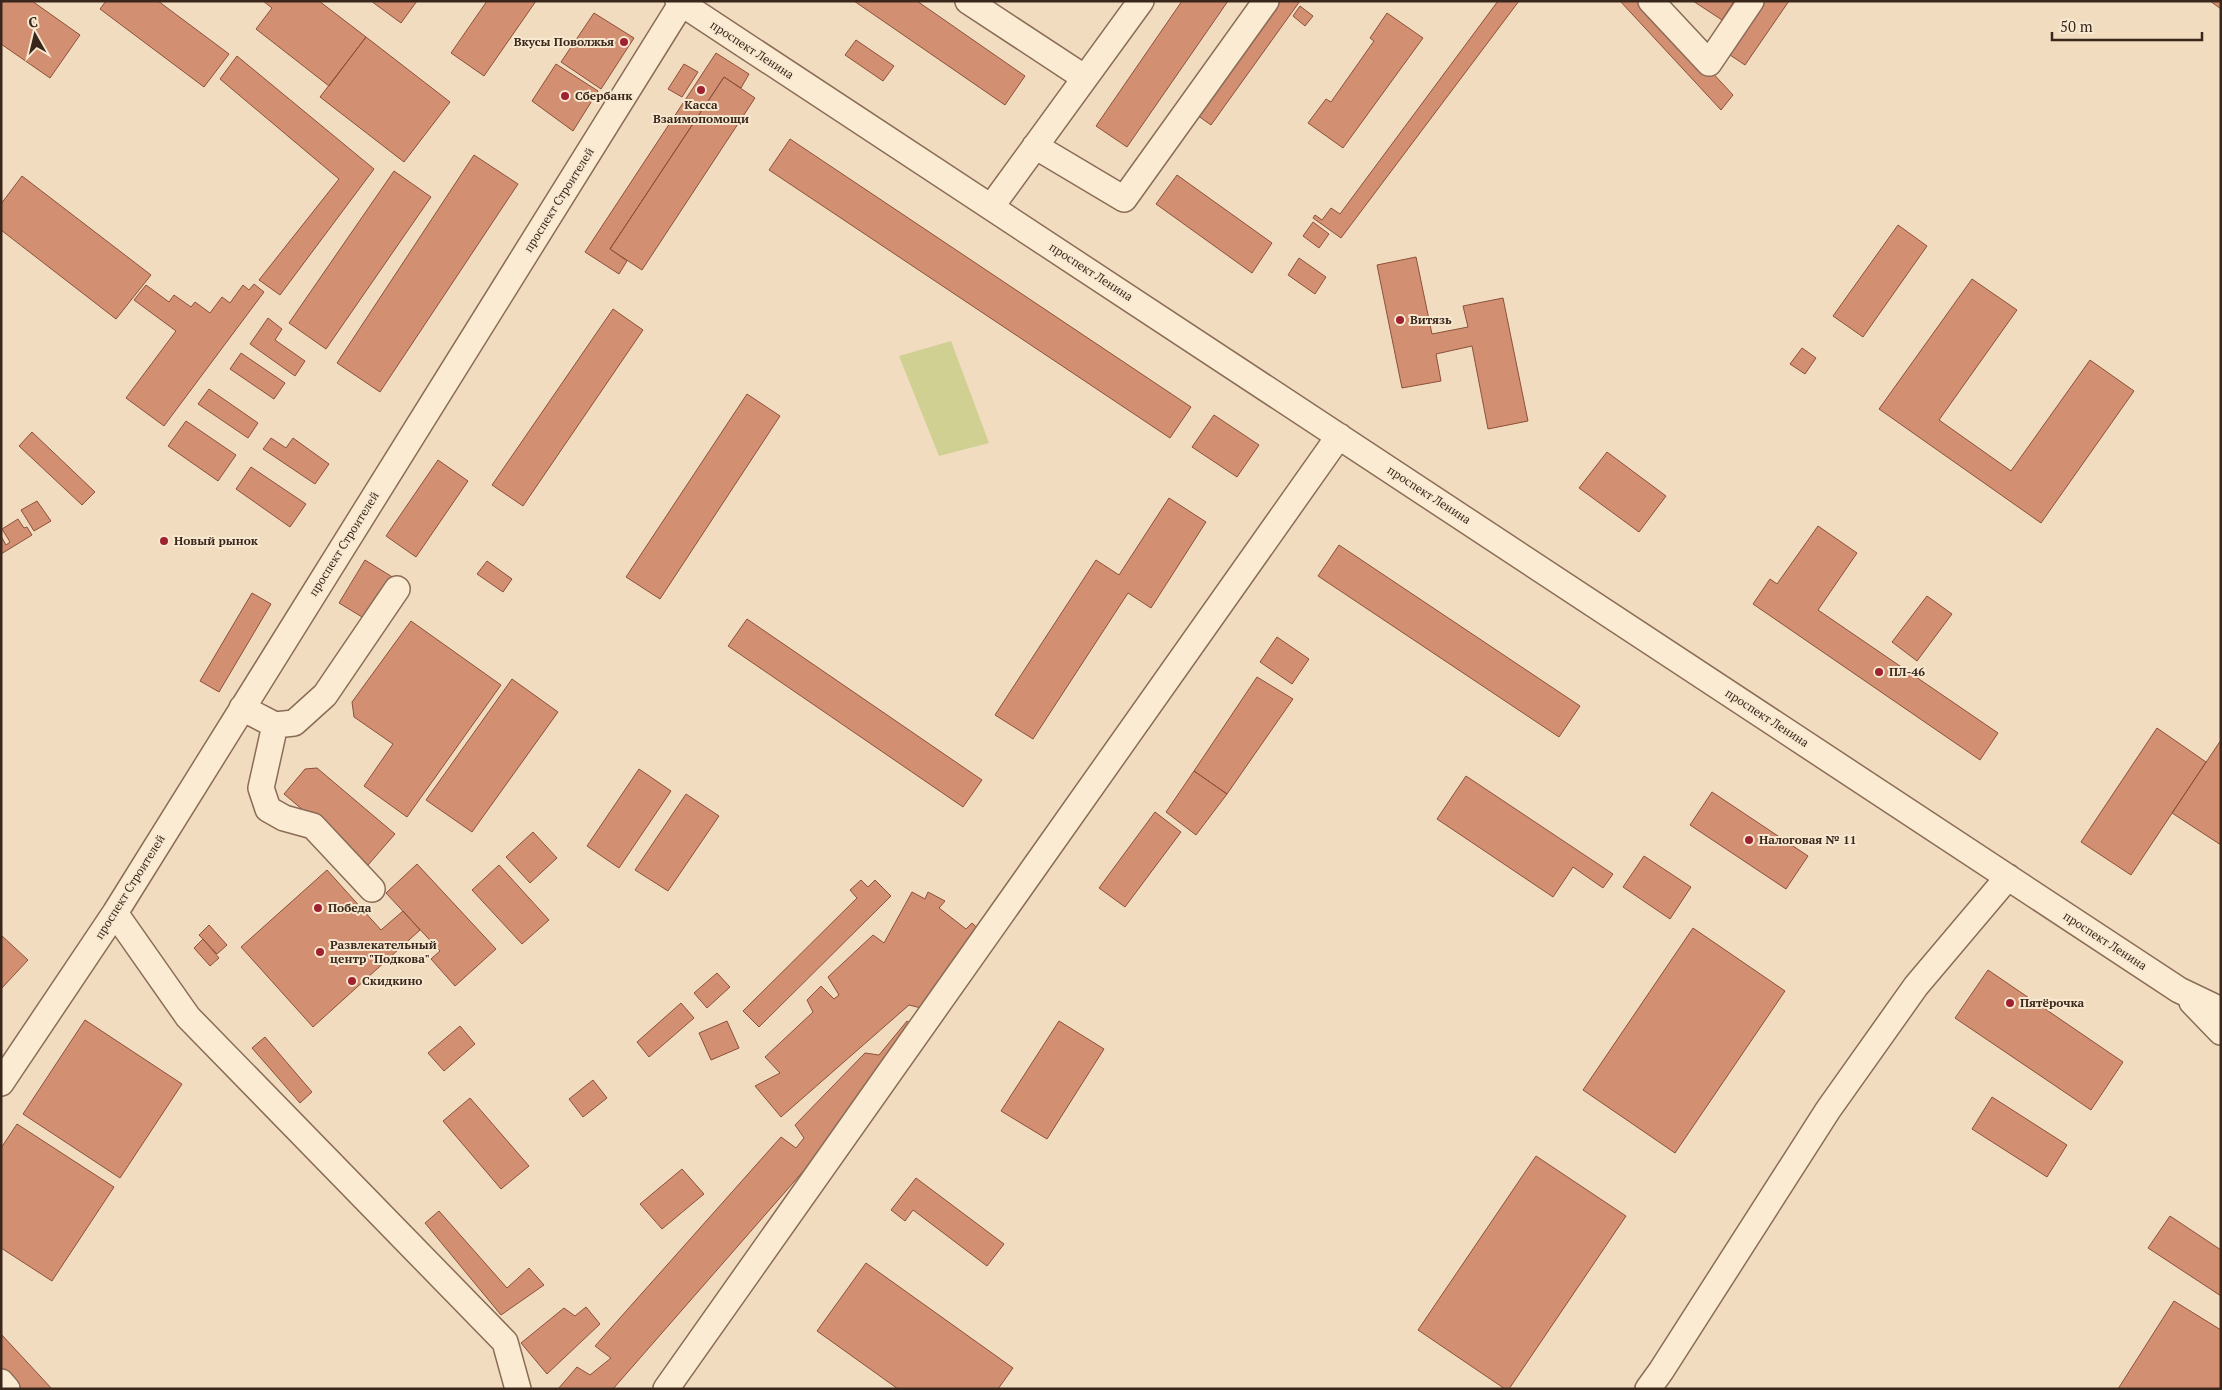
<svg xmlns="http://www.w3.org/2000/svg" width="2222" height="1390" font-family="'PT Serif',serif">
  <rect width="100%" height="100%" fill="#f1dcbf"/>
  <path fill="#d0d093" d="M 951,341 L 989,443 L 939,456 L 899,356 Z"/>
  <path fill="#d28f72" stroke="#8c513a" d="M 1,1 L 32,1 L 80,35 L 50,78 L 1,44 Z
    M 106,1 L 158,1 L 229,54 L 204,87 L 100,9 Z
    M 263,1 L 319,1 L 366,37 L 329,86 L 256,29 L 272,8 Z
    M 371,1 L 417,1 L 401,23 Z
    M 487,1 L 536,1 L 484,76 L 451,53 Z
    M 854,1 L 917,1 L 1025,76 L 1005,105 Z
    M 1182,1 L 1228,1 L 1127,147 L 1096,126 Z
    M 1278,1 L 1300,1 L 1211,125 L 1197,115 Z
    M 1498,1 L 1519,1 L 1341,238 L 1313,218 L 1315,215 L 1322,220 L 1331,208 L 1340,214 Z
    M 1620,1 L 1646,1 L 1733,95 L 1721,110 Z
    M 1693,1 L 1734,1 L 1722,20 Z
    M 1758,1 L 1789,1 L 1745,65 L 1724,51 Z
    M 2210,1 L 2221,1 L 2221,9 Z
    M 1300,6 L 1313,16 L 1305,26 L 1293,16 Z
    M 594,13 L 634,38 L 601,89 L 561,62 Z
    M 1387,13 L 1423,38 L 1343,148 L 1308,123 L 1326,99 L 1331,102 L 1374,41 L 1370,38 Z
    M 366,37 L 450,102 L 404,162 L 320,97 Z
    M 856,40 L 894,66 L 883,81 L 845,55 Z
    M 716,53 L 749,74 L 741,88 L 724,77 L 610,249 L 627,261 L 619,274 L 585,252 Z
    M 237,56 L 374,169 L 280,295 L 259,280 L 339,179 L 220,79 Z
    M 556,64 L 598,91 L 573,131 L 532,101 Z
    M 684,64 L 698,72 L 682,97 L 668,89 Z
    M 724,77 L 755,98 L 642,270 L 610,249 Z
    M 790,139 L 1191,407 L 1170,438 L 769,170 Z
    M 474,155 L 518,184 L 380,392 L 337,363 Z
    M 394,171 L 431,197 L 326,349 L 289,323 Z
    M 1177,175 L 1272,243 L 1252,273 L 1156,204 Z
    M 22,176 L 151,275 L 116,319 L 1,230 L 1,204 Z
    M 1313,222 L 1329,234 L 1319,248 L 1303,236 Z
    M 1898,225 L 1927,246 L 1863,337 L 1833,316 Z
    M 1416,257 L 1432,334 L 1468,327 L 1463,306 L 1503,298 L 1528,421 L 1488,429 L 1472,346 L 1436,354 L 1441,381 L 1402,388 L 1377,265 Z
    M 1299,258 L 1326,277 L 1315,294 L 1288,275 Z
    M 1972,279 L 2017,310 L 1939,420 L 2011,471 L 2090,360 L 2134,391 L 2041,523 L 1879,409 Z
    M 254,284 L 264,292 L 164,426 L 126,398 L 176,331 L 134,300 L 146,285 L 169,302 L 174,295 L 191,307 L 195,302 L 210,313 L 222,297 L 230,303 L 243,285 L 249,290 Z
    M 613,309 L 643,330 L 523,506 L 492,485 Z
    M 268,318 L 282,329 L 275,340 L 305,361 L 295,376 L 250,344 Z
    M 1802,348 L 1816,358 L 1805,374 L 1790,364 Z
    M 241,353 L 285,383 L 274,399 L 230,369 Z
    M 209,389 L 258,423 L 248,438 L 198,404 Z
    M 747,394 L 780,416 L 660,599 L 626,577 Z
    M 1214,415 L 1259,445 L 1237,477 L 1192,447 Z
    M 186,421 L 236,455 L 218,481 L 168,446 Z
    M 32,432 L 95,492 L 82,505 L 19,446 Z
    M 271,438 L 286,448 L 293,438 L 329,464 L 315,484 L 263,449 Z
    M 1607,452 L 1666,496 L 1639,532 L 1579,488 Z
    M 438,460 L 468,481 L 416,557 L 386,536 Z
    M 251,467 L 306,504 L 290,527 L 236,489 Z
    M 1169,498 L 1206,522 L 1151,608 L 1128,593 L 1033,739 L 995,715 L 1096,560 L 1119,575 Z
    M 37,501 L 51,521 L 34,531 L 21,510 Z
    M 18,519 L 24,528 L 27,527 L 32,535 L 1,554 L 1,536 L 6,545 L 10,542 L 2,529 Z
    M 1818,526 L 1857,553 L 1818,610 L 1998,733 L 1980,760 L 1753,604 L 1770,579 L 1777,584 Z
    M 1339,545 L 1580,706 L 1559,737 L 1318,576 Z
    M 365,560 L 394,578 L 367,620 L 339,603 Z
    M 487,561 L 512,579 L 503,592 L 477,574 Z
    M 252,593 L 271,604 L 219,692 L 200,681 Z
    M 1927,596 L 1952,614 L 1917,661 L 1892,642 Z
    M 747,619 L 982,780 L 963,807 L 728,646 Z
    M 411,621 L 501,685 L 407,817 L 364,786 L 393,744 L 354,717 L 352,702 Z
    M 1277,637 L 1309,659 L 1292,684 L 1260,662 Z
    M 1257,677 L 1293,699 L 1227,794 L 1194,771 Z
    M 512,679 L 558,712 L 472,832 L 426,800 Z
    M 2157,728 L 2206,762 L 2131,875 L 2081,842 Z
    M 2221,740 L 2221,845 L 2172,813 Z
    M 317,768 L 395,834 L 368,865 L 284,794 L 305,769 Z
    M 639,769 L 671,791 L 619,868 L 587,846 Z
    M 1194,771 L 1227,794 L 1196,835 L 1166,812 Z
    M 1466,776 L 1613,874 L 1603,888 L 1573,867 L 1553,897 L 1437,819 Z
    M 1712,792 L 1808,856 L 1786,889 L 1690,825 Z
    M 686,794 L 719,816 L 668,891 L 635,870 Z
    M 1155,812 L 1181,832 L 1125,907 L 1099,888 Z
    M 533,832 L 557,858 L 530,883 L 506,857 Z
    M 1644,856 L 1691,887 L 1670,919 L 1623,887 Z
    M 417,864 L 496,949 L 455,986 L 431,959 L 440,951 L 386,893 Z
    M 499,865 L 549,920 L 522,944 L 472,890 Z
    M 327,870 L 381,930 L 403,911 L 420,930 L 313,1027 L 241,947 Z
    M 861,880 L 868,887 L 875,880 L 891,896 L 759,1027 L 743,1011 L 857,898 L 850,890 Z
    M 912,892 L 925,899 L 928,892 L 945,901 L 939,908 L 966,929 L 972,923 L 985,935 L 921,1008 L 909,1005 L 781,1117 L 755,1086 L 780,1073 L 765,1057 L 813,1012 L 807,1000 L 821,986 L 834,999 L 839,995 L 828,977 L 873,935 L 884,943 Z
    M 209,925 L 227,945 L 217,954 L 199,935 Z
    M 1693,928 L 1785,991 L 1675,1153 L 1583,1090 Z
    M 1,935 L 28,960 L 1,989 Z
    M 203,939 L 219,958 L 210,966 L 194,948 Z
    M 1988,970 L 2123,1062 L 2091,1110 L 1955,1018 Z
    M 717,973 L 730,987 L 707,1008 L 694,993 Z
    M 681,1003 L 694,1018 L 649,1057 L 637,1042 Z
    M 85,1020 L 182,1084 L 120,1178 L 23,1114 Z
    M 727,1021 L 739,1048 L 711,1060 L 699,1033 Z
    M 907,1021 L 924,1033 L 613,1389 L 558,1389 L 577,1367 L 590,1375 L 611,1358 L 595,1346 L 781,1137 L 796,1148 L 804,1138 L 795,1125 L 865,1053 L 879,1055 Z
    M 1059,1021 L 1104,1049 L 1047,1139 L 1001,1111 Z
    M 460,1026 L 475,1044 L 444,1071 L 428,1053 Z
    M 265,1037 L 312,1092 L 300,1103 L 252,1048 Z
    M 593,1080 L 607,1098 L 583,1117 L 569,1099 Z
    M 1992,1097 L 2067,1145 L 2047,1177 L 1972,1129 Z
    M 470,1098 L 529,1166 L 501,1189 L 443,1121 Z
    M 17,1124 L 114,1187 L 52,1281 L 1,1248 L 1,1148 Z
    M 1536,1156 L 1626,1216 L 1509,1389 L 1505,1389 L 1418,1330 Z
    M 682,1169 L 704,1194 L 662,1229 L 640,1204 Z
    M 916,1178 L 1004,1244 L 987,1266 L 913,1210 L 905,1221 L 891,1210 Z
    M 439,1211 L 507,1288 L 529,1268 L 544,1285 L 501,1315 L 425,1223 Z
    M 2170,1216 L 2221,1250 L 2221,1296 L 2148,1248 Z
    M 866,1263 L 1013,1368 L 998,1389 L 898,1389 L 817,1331 Z
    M 2174,1301 L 2221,1330 L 2221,1389 L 2118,1389 Z
    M 586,1307 L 600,1324 L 547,1374 L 521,1343 L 564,1308 L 575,1316 Z
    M 1,1334 L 52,1389 L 18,1389 L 1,1369 Z"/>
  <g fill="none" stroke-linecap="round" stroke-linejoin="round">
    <g stroke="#8b6c56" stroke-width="28">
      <path id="minor" d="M 678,1 L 2179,990 L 2221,1010
        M 968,1 L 1085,78
        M 1651,1 L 1709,63 L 1751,1
        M 1035,146 L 1124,199 L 1266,1
        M 991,207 L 1141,1
        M 242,708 L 275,725 L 294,723 L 325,695 L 397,589
        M 275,725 L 261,788 L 268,809 L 284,818 L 313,826 L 372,889
        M 115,913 L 188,1017 L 505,1342 L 518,1389
        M 2192,1002 L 2221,1032
        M 1,1083 L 115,913 L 683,1
        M 1,1382 L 7,1389
        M 666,1389 L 1339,436
        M 1648,1389 L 1661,1371 L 1828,1110 L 1916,986 L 2008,877"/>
    </g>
    <use href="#minor" stroke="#fbebd3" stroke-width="25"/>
  </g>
  <g fill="#9f2231" stroke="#f8e8d0" stroke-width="2">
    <circle cx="624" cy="42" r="5"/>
    <circle cx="701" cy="90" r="5"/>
    <circle cx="565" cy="96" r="5"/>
    <circle cx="1400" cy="320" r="5"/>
    <circle cx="164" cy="541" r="5"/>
    <circle cx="1879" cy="672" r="5"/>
    <circle cx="1749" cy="840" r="5"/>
    <circle cx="318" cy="908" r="5"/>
    <circle cx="320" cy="952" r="5"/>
    <circle cx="352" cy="981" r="5"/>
    <circle cx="2010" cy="1003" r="5"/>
  </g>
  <g text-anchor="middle" stroke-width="4" stroke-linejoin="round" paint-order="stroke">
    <g font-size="12" font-weight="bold" fill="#3a271c" stroke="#f8e8d0" text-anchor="start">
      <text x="614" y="46" text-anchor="end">Вкусы Поволжья</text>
      <text x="575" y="100">Сбербанк</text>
      <text x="701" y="109" text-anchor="middle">Касса<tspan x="701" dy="14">Взаимопомощи</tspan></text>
      <text x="1410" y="324">Витязь</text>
      <text x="174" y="545">Новый рынок</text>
      <text x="1889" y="676">ПЛ-46</text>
      <text x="1759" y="844">Налоговая № 11</text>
      <text x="328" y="912">Победа</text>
      <text x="330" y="949">Развлекательный<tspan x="330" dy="14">центр "Подкова"</tspan></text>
      <text x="362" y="985">Скидкино</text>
      <text x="2020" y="1007">Пятёрочка</text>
    </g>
    <g font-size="12" fill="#3a271c" stroke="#f8e8d0">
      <text transform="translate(752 50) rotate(33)" y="4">проспект Ленина</text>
      <text transform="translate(559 200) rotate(-58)" y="4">проспект Строителей</text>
      <text transform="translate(1091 272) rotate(33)" y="4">проспект Ленина</text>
      <text transform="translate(1429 495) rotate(33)" y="4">проспект Ленина</text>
      <text transform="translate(344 544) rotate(-58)" y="4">проспект Строителей</text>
      <text transform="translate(1767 718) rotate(33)" y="4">проспект Ленина</text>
      <text transform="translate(130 887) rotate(-58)" y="4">проспект Строителей</text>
      <text transform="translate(2105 941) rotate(33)" y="4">проспект Ленина</text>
    </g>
  </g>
  <rect width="2222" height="1390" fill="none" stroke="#3a271c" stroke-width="5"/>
  <g transform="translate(35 35) rotate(352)" stroke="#f8e8d0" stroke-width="4" paint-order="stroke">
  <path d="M0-4L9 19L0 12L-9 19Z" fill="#3a271c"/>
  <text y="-8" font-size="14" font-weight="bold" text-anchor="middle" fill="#3a271c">С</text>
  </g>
  <path d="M2052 32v8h150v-8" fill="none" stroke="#3a271c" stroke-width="2.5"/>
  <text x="2060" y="32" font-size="15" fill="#3a271c" stroke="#f8e8d0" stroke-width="4" paint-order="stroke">50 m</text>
</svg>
